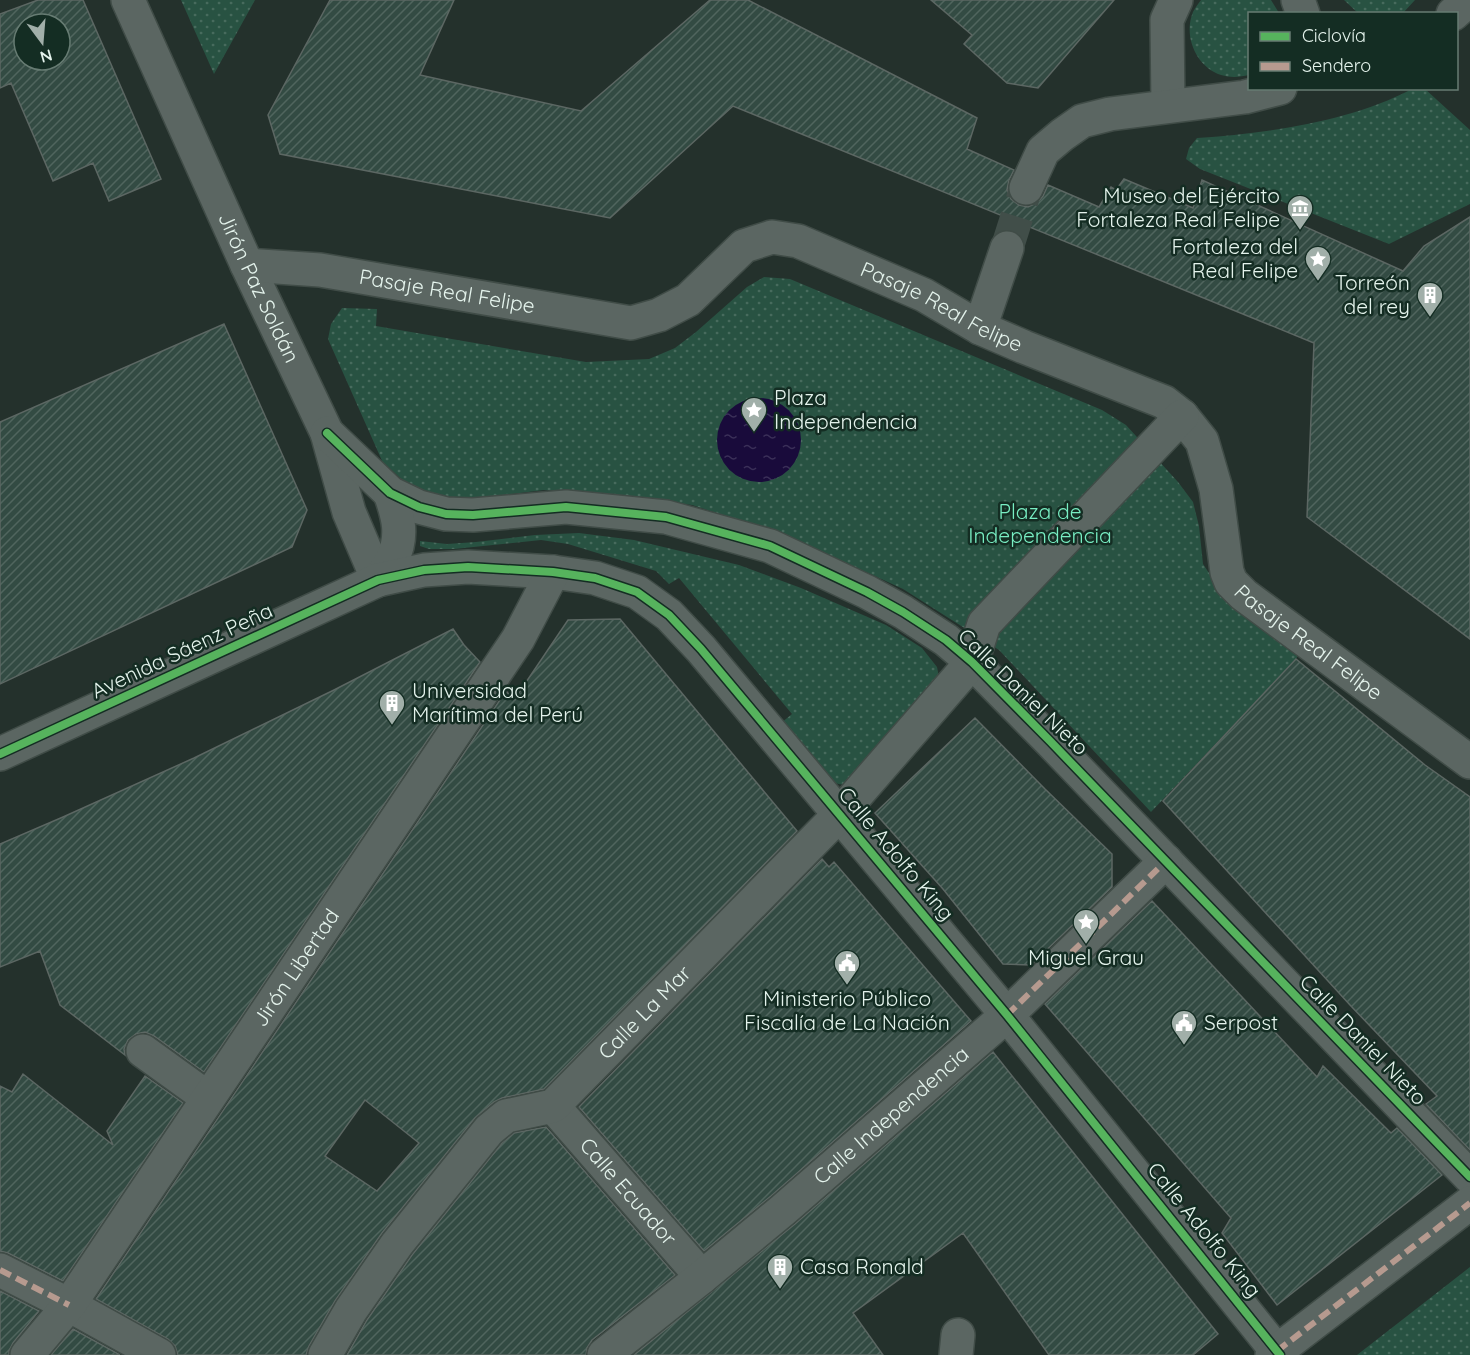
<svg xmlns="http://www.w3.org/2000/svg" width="1470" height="1355" font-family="Quicksand,sans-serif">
  <defs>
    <pattern id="grass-dots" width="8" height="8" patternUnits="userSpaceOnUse" patternTransform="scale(1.5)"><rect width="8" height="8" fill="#285242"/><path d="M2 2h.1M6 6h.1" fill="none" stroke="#476b5d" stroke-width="1.8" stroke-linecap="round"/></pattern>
    <pattern id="water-ripples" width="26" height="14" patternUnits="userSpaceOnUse" patternTransform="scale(1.5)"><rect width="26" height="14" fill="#190b3b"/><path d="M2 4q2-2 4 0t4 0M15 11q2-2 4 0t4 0" fill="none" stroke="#3a2f58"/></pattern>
    <pattern id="building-hatch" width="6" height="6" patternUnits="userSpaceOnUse" patternTransform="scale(1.5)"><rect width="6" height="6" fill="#334b43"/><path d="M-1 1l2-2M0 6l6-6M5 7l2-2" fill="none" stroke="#50655e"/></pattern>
  </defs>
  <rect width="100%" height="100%" fill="#24312c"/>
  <path fill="url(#grass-dots)" d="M 181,0 L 255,0 L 214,74 Z
    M 1201,0 L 1271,0 L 1279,13 L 1250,14 L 1249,75 C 1240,77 1231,78 1221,75 C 1196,67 1183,36 1193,12 C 1195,8 1198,4 1201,0 Z
    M 1344,0 L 1415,0 L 1403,13 L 1359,14 Z
    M 1412,89 L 1425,89 L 1470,130 L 1470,204 L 1389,244 L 1200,169 L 1186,159 L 1189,148 L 1197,138 C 1268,133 1349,122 1412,89 Z
    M 764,277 L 790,279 L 1102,410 L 1126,425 L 1178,482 L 1193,502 L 1199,526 L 1203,564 L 1217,585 L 1300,652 L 1296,659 L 1151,812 L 999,650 L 903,589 L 790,537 L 692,505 L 625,496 L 544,490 L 470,499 L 434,496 L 412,488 L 383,463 L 328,339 L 331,324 L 342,308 L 377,309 L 376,326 L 586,362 L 649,359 L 675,348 L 696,332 L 747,287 Z
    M 579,533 L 634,540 L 739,565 L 801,588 L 886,625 L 922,648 L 937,667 L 940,682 L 844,785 L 834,783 L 781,723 L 792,714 L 679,578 L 669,584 L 656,571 L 568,544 L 541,540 L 454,549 L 429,549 L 420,546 L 420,541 L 447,544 L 476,542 L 535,535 Z
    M 1470,1267 L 1470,1355 L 1357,1355 Z"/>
  <path fill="url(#water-ripples)" d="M717 440a42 42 0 1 1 84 0a42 42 0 1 1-84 0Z"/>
  <path fill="url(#building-hatch)" stroke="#5c6763" stroke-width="1.5" fill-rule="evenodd" d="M 38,0 L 83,0 L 161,179 L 109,201 L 93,163 L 53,181 L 11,83 L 0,88 L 0,14 ZM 24,24 L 60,24 L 60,60 L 24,60 Z
    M 330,0 L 454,0 L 420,75 L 581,111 L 710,0 L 748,0 L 977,118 L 967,149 L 1014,170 L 1009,180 L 1007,190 L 1011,199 L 1019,205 L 1028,207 L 1037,203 L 1043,196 L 1048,185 L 1099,207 L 1111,187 L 1116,190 L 1124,179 L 1193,208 L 1202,180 L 1403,271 L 1424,246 L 1470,217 L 1470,639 L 1307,517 L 1314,343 L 733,106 L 610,218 L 280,154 L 268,115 Z
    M 931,0 L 1114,0 L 1038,88 L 1007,83 L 964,44 L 972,35 Z
    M 224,324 L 307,510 L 292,547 L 0,684 L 0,422 Z
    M 620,619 L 797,831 L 544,1089 L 502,1098 L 494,1102 L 475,1118 L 382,1233 L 335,1301 L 309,1346 L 306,1355 L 178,1355 L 175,1346 L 168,1339 L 96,1299 L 506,691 L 514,700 L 568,620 ZM 365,1100 L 419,1143 L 377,1191 L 325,1156 Z
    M 453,629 L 464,645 L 480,662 L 204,1072 L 154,1036 L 145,1032 L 136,1034 L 128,1040 L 124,1049 L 125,1055 L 60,1005 L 40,951 L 0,967 L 0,844 L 63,817 L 194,758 L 334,690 Z
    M 1296,659 L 1425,765 L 1470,797 L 1470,1150 L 1426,1104 L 1437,1096 L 1350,1005 L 1163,801 Z
    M 975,718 L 1045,789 L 1112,854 L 1112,887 L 1031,965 L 1003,964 L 943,889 L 875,813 Z
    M 822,859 L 829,867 L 834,862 L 971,1021 L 771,1196 L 704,1251 L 579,1107 Z
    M 1152,901 L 1317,1077 L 1323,1066 L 1391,1133 L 1397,1128 L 1442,1175 L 1277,1305 L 1222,1233 L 1231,1218 L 1045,1004 Z
    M 993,1052 L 1218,1334 L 1193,1355 L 1049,1355 L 963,1233 L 853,1313 L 883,1355 L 634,1355 L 795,1224 Z
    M 23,1074 L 113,1145 L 107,1131 L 145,1076 L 183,1103 L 63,1281 L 8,1253 L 0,1251 L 0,1086 L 12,1092 Z
    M 546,1127 L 675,1275 L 592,1340 L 587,1348 L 586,1355 L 347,1355 L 367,1320 L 412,1255 L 502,1143 L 514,1133 Z
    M 0,1291 L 39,1311 L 13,1343 L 9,1351 L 9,1355 L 0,1355 Z
    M 73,1329 L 120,1355 L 51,1355 Z"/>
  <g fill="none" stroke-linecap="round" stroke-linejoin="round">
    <path stroke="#414e49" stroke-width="33" stroke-dasharray="33 16" stroke-linecap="butt" d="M 1007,248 L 1026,188"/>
    <g stroke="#404c47" stroke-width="36">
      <g id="minor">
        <path id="s1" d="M 128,0 L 247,265 L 327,433 L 349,512 L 378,580"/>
        <path d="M 1298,0 L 1303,14"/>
        <path d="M 1453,14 L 1469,0"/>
        <path d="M 1168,106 L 1167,20 L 1176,0"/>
        <path d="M 1026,188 L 1043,151 L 1062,135 L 1082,121 L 1110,114 L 1245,97 L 1280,88"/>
        <path id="s2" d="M 247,265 L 320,270 L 631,323 L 659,315 L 688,300 L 744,246 L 772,237 L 798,241 L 924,295 L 980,328 L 1024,347 L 1164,402 L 1182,416 L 1202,441 L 1216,489 L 1227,572 L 1231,582 L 1244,595 L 1470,762"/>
        <path d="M 980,328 L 1007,248"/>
        <path d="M 327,433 L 390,493 L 419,507 L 446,514 L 473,515 L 566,507 L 666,517 L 770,546 L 867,592 L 903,612 L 946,640 L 972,662 L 1050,741 L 1470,1177"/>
        <path d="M 378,580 C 383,573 389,567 392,560 C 404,536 398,516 390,493"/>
        <path d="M 0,754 L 378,580 L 424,570 L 468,567 L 553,572 L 595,578 L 637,592 L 669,615 L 701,649 L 1007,1015 L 1280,1355"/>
        <path d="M 143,1051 L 208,1098"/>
        <path id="s3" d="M 553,1106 L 702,1277"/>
        <path d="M 0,1270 L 69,1305 L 159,1355"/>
        <path id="s4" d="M 27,1355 L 69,1305 L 518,639 L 553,572"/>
        <path id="s5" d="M 325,1355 L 351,1310 L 397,1244 L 489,1130 L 506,1116 L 553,1106 L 839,815 L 972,662 L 984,624 L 1182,416"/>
        <path id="s6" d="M 604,1355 L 702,1277 L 783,1210 L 1007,1015 L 1166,861"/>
        <path d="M 956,1355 L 958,1335"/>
        <path d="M 1272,1355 L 1470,1203"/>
      </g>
    </g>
    <use href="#minor" stroke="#5b6662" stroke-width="33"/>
    <path stroke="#b69a8f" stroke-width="6" stroke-dasharray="12 6" stroke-linecap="butt" d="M 1007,1015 L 1166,861
      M 0,1270 L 69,1305
      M 1277,1351 L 1470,1203"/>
    <g stroke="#142d23" stroke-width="11">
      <path id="cycleway" d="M 327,433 L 390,493 L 419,507 L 446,514 L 473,515 L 566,507 L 666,517 L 770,546 L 867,592 L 903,612 L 946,640 L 972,662 L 1050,741 L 1470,1177
        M 0,754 L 378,580 L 424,570 L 468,567 L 553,572 L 595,578 L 637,592 L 669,615 L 701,649 L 1007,1015 L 1280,1355"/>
    </g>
    <use href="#cycleway" stroke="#56b35d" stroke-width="8"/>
  </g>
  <defs>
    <g id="museum-pin" transform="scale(1.35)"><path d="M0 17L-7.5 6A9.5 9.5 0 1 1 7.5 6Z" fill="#a1afa9" stroke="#142d23"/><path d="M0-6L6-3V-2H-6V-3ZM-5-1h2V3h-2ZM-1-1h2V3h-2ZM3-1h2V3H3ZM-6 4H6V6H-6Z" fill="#fff"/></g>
    <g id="sight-pin" transform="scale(1.35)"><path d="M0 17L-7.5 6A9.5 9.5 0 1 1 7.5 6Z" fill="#a1afa9" stroke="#142d23"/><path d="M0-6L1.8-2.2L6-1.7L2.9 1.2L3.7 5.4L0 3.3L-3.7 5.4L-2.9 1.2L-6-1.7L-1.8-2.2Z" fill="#fff"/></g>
    <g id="building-pin" transform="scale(1.35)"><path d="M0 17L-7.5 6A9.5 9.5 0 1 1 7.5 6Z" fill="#a1afa9" stroke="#142d23"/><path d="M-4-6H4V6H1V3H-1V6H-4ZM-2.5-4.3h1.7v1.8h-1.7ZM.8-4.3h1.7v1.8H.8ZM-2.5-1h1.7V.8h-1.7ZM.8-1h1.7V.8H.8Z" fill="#fff"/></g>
    <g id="civic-pin" transform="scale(1.35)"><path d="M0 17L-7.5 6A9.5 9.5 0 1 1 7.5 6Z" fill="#a1afa9" stroke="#142d23"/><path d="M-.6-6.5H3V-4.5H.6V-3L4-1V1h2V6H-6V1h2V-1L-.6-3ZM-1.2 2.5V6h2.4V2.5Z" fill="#fff"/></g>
  </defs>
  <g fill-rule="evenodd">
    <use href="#museum-pin" x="1300" y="208"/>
    <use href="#sight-pin" x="1318" y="259"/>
    <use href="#building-pin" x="1430" y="295"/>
    <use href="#sight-pin" x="754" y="410"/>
    <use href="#building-pin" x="392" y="703"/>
    <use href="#sight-pin" x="1086" y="922"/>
    <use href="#civic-pin" x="847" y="963"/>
    <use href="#civic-pin" x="1184" y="1023"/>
    <use href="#building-pin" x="780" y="1267"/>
  </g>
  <g text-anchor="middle" stroke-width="5" stroke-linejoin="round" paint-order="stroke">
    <g font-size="21" fill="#e4f3ec" stroke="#142d23" text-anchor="start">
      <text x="1280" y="203" text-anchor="end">Museo del Ejército<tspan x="1280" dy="24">Fortaleza Real Felipe</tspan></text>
      <text x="1298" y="254" text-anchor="end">Fortaleza del<tspan x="1298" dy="24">Real Felipe</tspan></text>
      <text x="1410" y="290" text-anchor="end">Torreón<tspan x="1410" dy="24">del rey</tspan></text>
      <text x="774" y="405">Plaza<tspan x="774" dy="24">Independencia</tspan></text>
      <text x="412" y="698">Universidad<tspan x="412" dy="24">Marítima del Perú</tspan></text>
      <text x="1086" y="965" text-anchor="middle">Miguel Grau</text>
      <text x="847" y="1006" text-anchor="middle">Ministerio Público<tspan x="847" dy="24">Fiscalía de La Nación</tspan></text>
      <text x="1204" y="1030">Serpost</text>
      <text x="800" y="1274">Casa Ronald</text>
    </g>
    <g font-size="21" fill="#e4f3ec" stroke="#142d23">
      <text dy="7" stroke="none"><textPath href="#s1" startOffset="316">Jirón Paz Soldán</textPath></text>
      <text dy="7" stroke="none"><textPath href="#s2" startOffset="202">Pasaje Real Felipe</textPath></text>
      <text dy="7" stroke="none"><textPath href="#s2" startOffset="742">Pasaje Real Felipe</textPath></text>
      <text dy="7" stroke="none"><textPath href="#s2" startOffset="1282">Pasaje Real Felipe</textPath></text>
      <text transform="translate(182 651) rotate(-25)" y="7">Avenida Sáenz Peña</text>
      <text transform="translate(1023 692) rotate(44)" y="7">Calle Daniel Nieto</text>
      <text transform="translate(896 854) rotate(50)" y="7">Calle Adolfo King</text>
      <text dy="7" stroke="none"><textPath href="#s4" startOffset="472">Jirón Libertad</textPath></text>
      <text dy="7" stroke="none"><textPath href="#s5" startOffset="480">Calle La Mar</textPath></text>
      <text transform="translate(1363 1040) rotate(46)" y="7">Calle Daniel Nieto</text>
      <text dy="7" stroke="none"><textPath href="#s6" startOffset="374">Calle Independencia</textPath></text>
      <text dy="7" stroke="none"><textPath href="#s3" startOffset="114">Calle Ecuador</textPath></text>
      <text transform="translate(1204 1230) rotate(51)" y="7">Calle Adolfo King</text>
    </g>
    <g font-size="21" fill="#78edc2" stroke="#142d23">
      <text x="1040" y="519">Plaza de<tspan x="1040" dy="24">Independencia</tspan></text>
    </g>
  </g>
  <rect x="1248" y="12" width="210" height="78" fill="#142d23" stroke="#677c73" stroke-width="1.5"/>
  <rect x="1260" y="32" width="30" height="9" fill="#56b35d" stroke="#677c73" stroke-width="1.5"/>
  <text x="1302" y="42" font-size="18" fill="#e4f3ec">Ciclovía</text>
  <rect x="1260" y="62" width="30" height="9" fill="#b69a8f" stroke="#677c73" stroke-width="1.5"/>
  <text x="1302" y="72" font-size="18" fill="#e4f3ec">Sendero</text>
  <g transform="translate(42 42) rotate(164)"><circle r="28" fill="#142d23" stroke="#677c73" stroke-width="1.5"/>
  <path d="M0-4.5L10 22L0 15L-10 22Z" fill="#a1afa9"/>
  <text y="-9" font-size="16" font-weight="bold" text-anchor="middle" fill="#e4f3ec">N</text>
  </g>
</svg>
